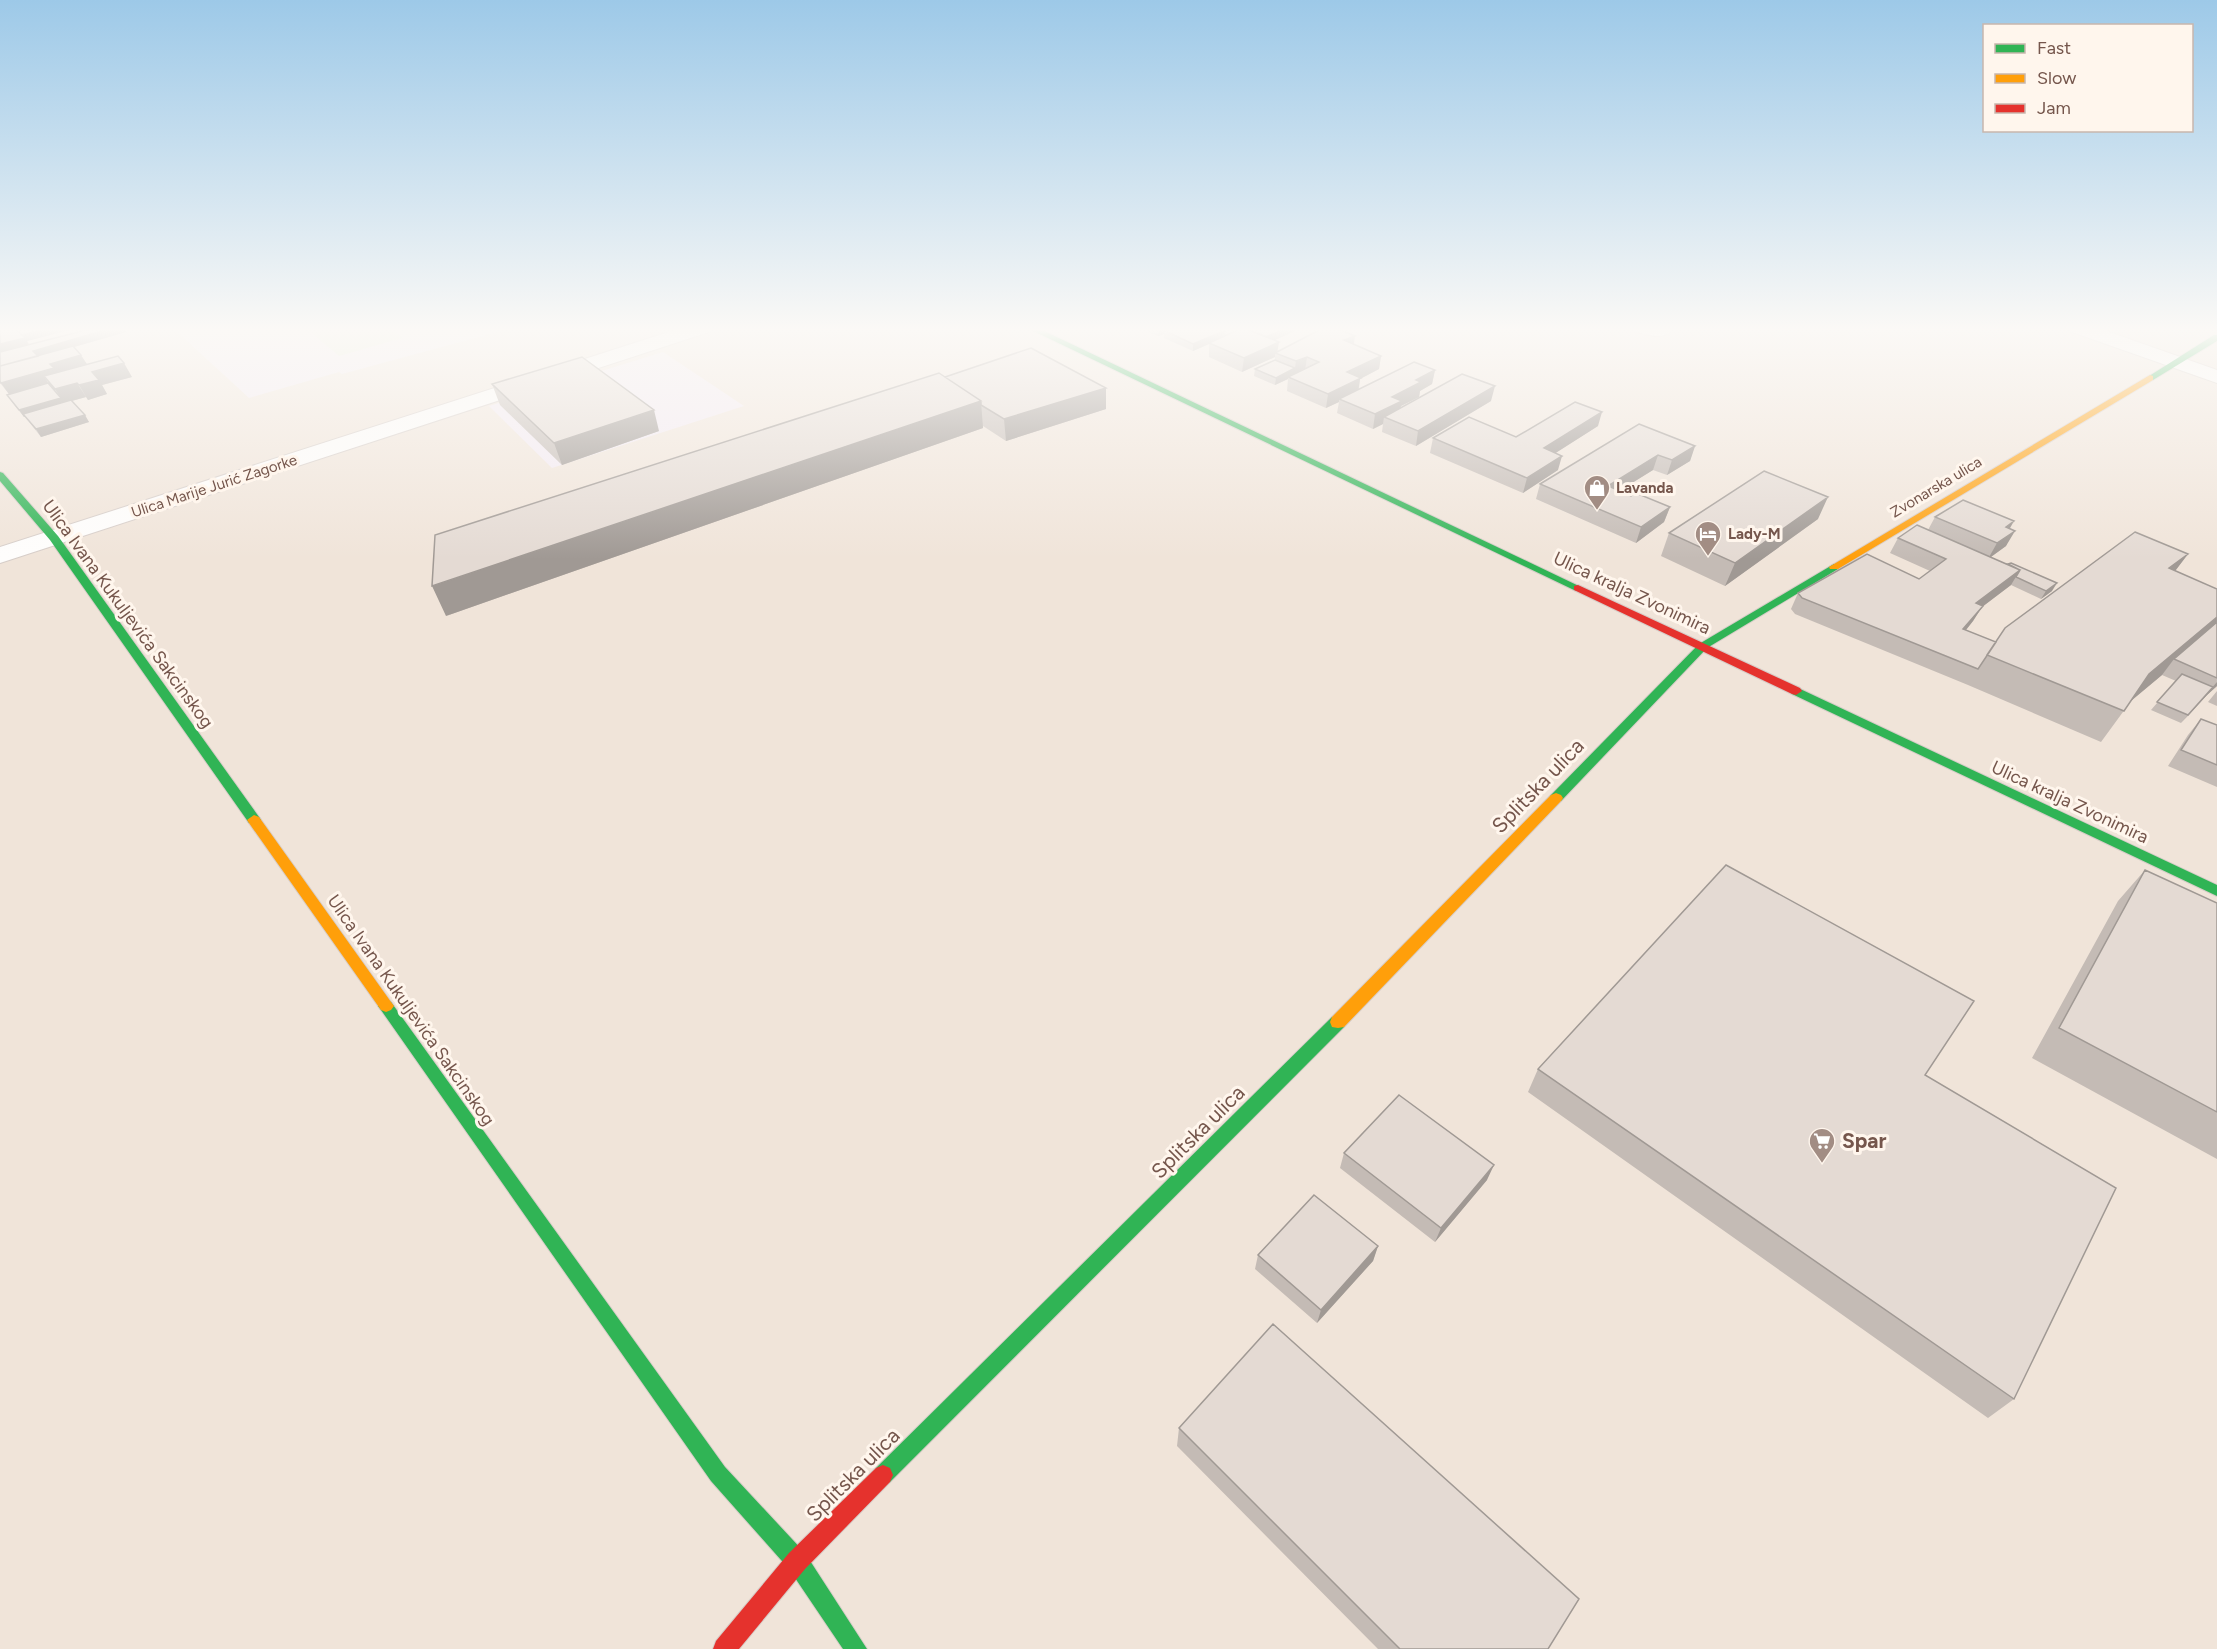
<svg xmlns="http://www.w3.org/2000/svg" width="2217" height="1649" font-family="Figtree,sans-serif">
  <rect width="100%" height="100%" fill="#f7f2ec"/>
  <path fill="#f0e4d9" d="M 0,328 L 2217,328 L 2217,1649 L 0,1649 Z"/>
  <path fill="#f3eaf3" d="M 173,328 L 512,328 L 342,374 L 339,372 L 249,398 Z
    M 663,352 L 744,406 L 552,468 L 489,406 Z"/>
  <path fill="#e6eed7" d="M 306,328 L 390,328 L 402,338 L 339,356 Z"/>
  <g fill="none" stroke-linecap="round" stroke-linejoin="round">
    <g stroke="#d6cdc8" stroke-width="2">
      <path id="street" d="M 681,328 L 712,328 L 709,332 L 0,563 L 0,547 Z
        M 1633,328 L 1674,328 C 1664,341 1649,335 1636,332 Z
        M 2069,328 L 2098,328 L 2217,370 L 2217,383 L 2072,332 Z"/>
    </g>
    <g stroke="#d7cdc8" stroke-width="2">
      <path id="fast" d="M 1027,328 L 1038,328 L 1583,588 L 1578,591 L 1574,590 Z
        M 2214,335 L 2217,335 L 2217,341 L 2153,380 L 2146,378 Z
        M 0,472 L 3,473 L 58,536 L 259,817 L 261,820 L 259,823 L 249,823 L 50,540 L 0,481 Z
        M 1834,564 L 1839,567 L 1838,569 L 1707,648 L 1561,801 L 1551,801 L 1549,798 L 1551,795 L 1699,644 Z
        M 1796,687 L 2217,885 L 2217,896 L 1792,694 L 1790,691 Z
        M 386,1000 L 391,1002 L 725,1467 L 805,1553 L 867,1649 L 843,1649 L 789,1569 L 711,1481 L 381,1010 L 378,1006 L 381,1002 Z
        M 1338,1016 L 1344,1017 L 1346,1022 L 1344,1027 L 890,1482 L 883,1485 L 876,1482 L 873,1475 L 876,1468 L 1332,1017 Z"/>
    </g>
    <g stroke="#d7cdc8" stroke-width="2">
      <path id="slow" d="M 2150,375 L 2153,376 L 2153,380 L 1838,569 L 1830,569 L 1829,567 Z
        M 1556,793 L 1561,795 L 1563,798 L 1561,801 L 1344,1027 L 1338,1028 L 1332,1027 L 1330,1022 L 1332,1017 L 1551,795 Z
        M 254,815 L 259,817 L 391,1002 L 394,1006 L 391,1010 L 386,1012 L 381,1010 L 249,823 L 247,820 Z"/>
    </g>
    <g stroke="#d7cdc8" stroke-width="2">
      <path id="jam" d="M 1578,585 L 1800,688 L 1802,691 L 1796,695 L 1792,694 L 1574,590 L 1574,586 Z
        M 883,1465 L 890,1468 L 893,1475 L 890,1482 L 805,1569 L 739,1649 L 713,1649 L 716,1641 L 789,1553 L 876,1468 Z"/>
    </g>
    <use href="#street" fill="#fefdfc" fill-rule="evenodd"/>
    <use href="#fast" fill="#30b455" fill-rule="evenodd"/>
    <use href="#slow" fill="#ff9f0a" fill-rule="evenodd"/>
    <use href="#jam" fill="#e5322d" fill-rule="evenodd"/>
  </g>
  <path fill="#c4bbb5" d="M 0,328 L 77,328 L 27,341 L 29,345 L 94,328 L 124,328 L 126,332 L 74,347 L 87,364 L 132,377 L 102,385 L 107,394 L 88,400 L 86,397 L 72,401 L 89,422 L 41,437 L 25,417 L 24,417 L 12,402 L 7,395 L 9,394 L 0,383 Z
    M 1139,328 L 1228,328 L 1225,329 L 1225,336 L 1251,331 L 1257,328 L 1302,328 L 1274,340 L 1278,352 L 1354,344 L 1381,356 L 1379,369 L 1360,379 L 1359,389 L 1435,370 L 1432,384 L 1420,391 L 1419,397 L 1401,406 L 1400,408 L 1491,401 L 1416,446 L 1382,432 L 1383,424 L 1373,429 L 1337,413 L 1339,402 L 1326,408 L 1287,391 L 1288,379 L 1275,385 L 1254,376 L 1255,369 L 1275,360 L 1275,357 L 1242,372 L 1209,357 L 1209,344 L 1193,351 L 1164,338 L 1164,334 L 1158,336 Z
    M 945,377 L 1106,388 L 1106,409 L 1006,441 L 983,426 L 983,428 L 446,616 Z
    M 492,384 L 659,431 L 562,465 L 500,405 Z
    M 1598,426 L 1555,453 L 1558,470 L 1523,493 L 1430,453 L 1433,438 L 1516,437 Z
    M 1695,446 L 1690,461 L 1667,475 L 1653,470 L 1619,491 L 1631,496 L 1670,507 L 1664,522 L 1636,543 L 1536,499 L 1540,484 Z
    M 1935,517 L 2010,529 L 2006,546 L 1991,557 L 2052,591 L 2041,599 L 2011,585 L 1982,607 L 1973,621 L 1966,630 L 1996,642 L 2188,554 L 2175,571 L 2217,589 L 2217,686 L 2207,695 L 2181,723 L 2151,710 L 2176,681 L 2162,675 L 2131,701 L 2101,742 L 1968,685 L 1795,614 L 1791,609 L 1798,593 L 1919,579 L 1930,571 L 1890,553 L 1898,538 L 1928,530 Z
    M 1818,519 L 1725,586 L 1661,556 L 1669,533 Z
    M 2217,691 L 2217,706 L 2208,702 Z
    M 2201,719 L 2217,725 L 2217,787 L 2168,766 L 2188,735 Z
    M 2145,870 L 2217,903 L 2217,1159 L 2032,1058 L 2118,901 Z
    M 1538,1069 L 1925,1075 L 2014,1399 L 1988,1418 L 1528,1092 Z
    M 1344,1153 L 1487,1180 L 1435,1242 L 1340,1168 Z
    M 1378,1246 L 1373,1261 L 1317,1323 L 1255,1269 L 1258,1255 Z
    M 1179,1428 L 1548,1649 L 1378,1649 L 1177,1446 Z"/>
  <path fill="#a09994" d="M 47,328 L 77,328 L 27,341 L 33,352 L 0,361 L 0,344 L 21,335 Z
    M 112,328 L 124,328 L 126,332 L 39,357 L 33,351 Z
    M 1159,328 L 1177,328 L 1165,331 L 1164,334 L 1158,336 Z
    M 1287,328 L 1302,328 L 1257,348 L 1258,341 Z
    M 1226,330 L 1225,337 L 1193,351 L 1193,344 Z
    M 1355,336 L 1353,349 L 1344,340 Z
    M 1279,342 L 1277,354 L 1275,353 L 1275,357 L 1242,372 L 1244,358 Z
    M 81,355 L 90,369 L 44,376 L 50,386 L 11,397 L 1,383 L 50,364 Z
    M 1381,356 L 1379,369 L 1360,379 L 1358,392 L 1339,399 L 1339,402 L 1326,408 L 1328,394 L 1347,372 Z
    M 1307,357 L 1305,371 L 1288,377 L 1288,379 L 1275,385 L 1276,378 L 1295,368 L 1296,361 Z
    M 124,363 L 132,377 L 102,385 L 107,394 L 88,400 L 79,385 L 92,372 Z
    M 1435,370 L 1432,384 L 1420,391 L 1419,397 L 1401,406 L 1399,415 L 1384,417 L 1383,424 L 1373,429 L 1375,414 L 1392,397 L 1416,380 Z
    M 77,383 L 86,397 L 64,403 L 24,417 L 19,410 L 61,398 L 55,389 Z
    M 1495,386 L 1491,401 L 1416,446 L 1418,431 Z
    M 1106,388 L 1106,409 L 1006,441 L 1004,419 Z
    M 981,401 L 983,428 L 446,616 L 432,586 Z
    M 654,410 L 659,431 L 562,465 L 554,443 Z
    M 1602,412 L 1598,426 L 1540,463 L 1544,448 Z
    M 85,415 L 89,422 L 41,437 L 36,429 Z
    M 1695,446 L 1690,461 L 1667,475 L 1672,460 Z
    M 1658,455 L 1653,470 L 1603,501 L 1608,486 Z
    M 1562,456 L 1558,470 L 1523,493 L 1527,478 Z
    M 1828,497 L 1818,519 L 1725,586 L 1735,563 Z
    M 1670,507 L 1664,522 L 1636,543 L 1641,527 Z
    M 2014,521 L 2005,537 L 2006,527 Z
    M 2015,531 L 2006,546 L 1988,559 L 1997,543 Z
    M 2188,554 L 2166,583 L 2169,568 Z
    M 2020,570 L 2011,585 L 1982,607 L 1973,621 L 1954,645 L 1976,603 Z
    M 2057,583 L 2052,591 L 2041,599 L 2046,591 Z
    M 2217,617 L 2217,626 L 2174,659 L 2162,675 L 2126,705 L 2149,674 Z
    M 2217,682 L 2217,686 L 2207,695 L 2181,723 Z
    M 1494,1165 L 1487,1180 L 1435,1242 L 1441,1228 Z
    M 1378,1246 L 1373,1261 L 1317,1323 L 1321,1310 Z"/>
  <path fill="#e4dad3" stroke="#a09994" stroke-width="1.5" d="M 0,328 L 15,328 L 25,338 L 0,344 Z
    M 19,328 L 47,328 L 22,335 L 16,329 Z
    M 94,328 L 112,328 L 33,351 L 38,356 L 0,366 L 0,352 Z
    M 1172,328 L 1222,328 L 1226,330 L 1193,344 L 1165,331 Z
    M 1242,328 L 1245,328 L 1279,342 L 1244,358 L 1209,343 Z
    M 1257,328 L 1287,328 L 1266,337 L 1251,331 Z
    M 1323,328 L 1336,328 L 1355,336 L 1344,340 L 1381,356 L 1347,372 L 1361,378 L 1328,394 L 1288,377 L 1319,362 L 1307,357 L 1296,361 L 1275,353 Z
    M 73,346 L 81,355 L 50,364 L 54,368 L 1,383 L 0,381 L 0,366 Z
    M 1031,348 L 1106,388 L 1004,419 L 981,405 L 981,401 L 945,377 Z
    M 118,356 L 124,363 L 92,372 L 99,380 L 79,385 L 77,383 L 55,389 L 44,376 Z
    M 582,357 L 654,410 L 554,443 L 492,384 Z
    M 1275,360 L 1295,368 L 1276,378 L 1255,369 Z
    M 1414,362 L 1435,370 L 1416,380 L 1421,382 L 1392,397 L 1402,401 L 1375,414 L 1339,399 Z
    M 939,373 L 981,401 L 432,586 L 435,535 Z
    M 1462,374 L 1495,386 L 1418,431 L 1384,417 Z
    M 48,383 L 61,398 L 19,410 L 7,395 Z
    M 71,400 L 85,415 L 36,429 L 23,414 Z
    M 1575,402 L 1602,412 L 1544,448 L 1562,456 L 1527,478 L 1433,438 L 1469,417 L 1516,437 Z
    M 1639,424 L 1695,446 L 1672,460 L 1658,455 L 1608,486 L 1631,496 L 1636,493 L 1670,507 L 1641,527 L 1540,484 Z
    M 1764,471 L 1828,497 L 1735,563 L 1669,533 Z
    M 1963,500 L 2014,521 L 2006,527 L 2015,531 L 1997,543 L 1935,517 Z
    M 1917,525 L 2020,570 L 1976,603 L 1983,606 L 1963,629 L 1996,642 L 1978,669 L 1802,598 L 1798,593 L 1867,554 L 1919,579 L 1946,559 L 1898,538 Z
    M 2135,532 L 2188,554 L 2169,568 L 2217,589 L 2217,617 L 2149,674 L 2124,711 L 1987,655 L 2005,628 Z
    M 2011,563 L 2057,583 L 2046,591 L 2016,577 L 2020,570 L 2008,564 Z
    M 2217,622 L 2217,678 L 2174,659 Z
    M 2182,674 L 2213,687 L 2188,715 L 2157,702 Z
    M 2201,719 L 2217,725 L 2217,765 L 2181,750 Z
    M 1726,865 L 1974,1001 L 1925,1075 L 2116,1188 L 2014,1399 L 1538,1069 Z
    M 2145,870 L 2217,903 L 2217,1112 L 2059,1028 Z
    M 1399,1095 L 1494,1165 L 1441,1228 L 1344,1153 Z
    M 1314,1195 L 1378,1246 L 1321,1310 L 1258,1255 Z
    M 1273,1324 L 1579,1599 L 1548,1649 L 1400,1649 L 1179,1428 Z"/>
  <linearGradient id="sky" x2="0" y2="1"><stop stop-color="#9dc9e8"/><stop offset="0.59" stop-color="#fbf9f6"/><stop offset="1" stop-color="#fbf9f6" stop-opacity="0"/></linearGradient>
  <rect width="2217" height="559" fill="url(#sky)"/>
  <defs>
    <g id="shop-pin" transform="scale(1.35)"><path d="M0 17L-7.5 6A9.5 9.5 0 1 1 7.5 6Z" fill="#a28d84" stroke="#fff6ed"/><path d="M-5-2.5h2.3a2.7 3.5 0 0 1 5.4 0H5L5.5 6h-11ZM-1.5-2.5h3a1.5 2.3 0 0 0-3 0Z" fill="#fff"/></g>
    <g id="hotel-pin" transform="scale(1.35)"><path d="M0 17L-7.5 6A9.5 9.5 0 1 1 7.5 6Z" fill="#a28d84" stroke="#fff6ed"/><path d="M-6-4.5h1.5V1H6V5H4.5V3h-9V5H-6ZM-4 0a1.8 1.8 0 1 1 3.6 0ZM.5 0V-2.5h3Q6-2.5 6 0Z" fill="#fff"/></g>
    <g id="supermarket-pin" transform="scale(1.35)"><path d="M0 17L-7.5 6A9.5 9.5 0 1 1 7.5 6Z" fill="#a28d84" stroke="#fff6ed"/><path d="M-6-5.5h2.5l.6 2H6L4.5 2H-2.5L-4.4-4H-6ZM-1.5 3.2a1.3 1.3 0 1 0 .1 0ZM3 3.2a1.3 1.3 0 1 0 .1 0Z" fill="#fff"/></g>
  </defs>
  <g fill-rule="evenodd">
    <use href="#shop-pin" x="1597" y="488"/>
    <use href="#hotel-pin" x="1708" y="534"/>
    <use href="#supermarket-pin" x="1822" y="1141"/>
  </g>
  <g text-anchor="middle" stroke-width="6" stroke-linejoin="round" paint-order="stroke">
    <g font-size="15" fill="#75564c" stroke="#fff6ed">
      <text transform="translate(214 486) rotate(-18)" y="5">Ulica Marije Jurić Zagorke</text>
      <text transform="translate(1936 487) rotate(-31)" y="5">Zvonarska ulica</text>
    </g>
    <g font-size="15" font-weight="bold" fill="#75564c" stroke="#fff6ed" text-anchor="start">
      <text x="1616" y="493">Lavanda</text>
      <text x="1728" y="539">Lady-M</text>
    </g>
    <g font-size="18" fill="#75564c" stroke="#fff6ed">
      <text transform="translate(1632 593) rotate(25)" y="6">Ulica kralja Zvonimira</text>
      <text transform="translate(128 614) rotate(54)" y="6">Ulica Ivana Kukuljevića Sakcinskog</text>
      <text transform="translate(2070 802) rotate(25)" y="6">Ulica kralja Zvonimira</text>
      <text transform="translate(411 1010) rotate(55)" y="6">Ulica Ivana Kukuljevića Sakcinskog</text>
    </g>
    <g font-size="21" fill="#75564c" stroke="#fff6ed">
      <text transform="translate(1538 786) rotate(-46)" y="7">Splitska ulica</text>
      <text transform="translate(1198 1132) rotate(-45)" y="7">Splitska ulica</text>
      <text transform="translate(853 1475) rotate(-45)" y="7">Splitska ulica</text>
    </g>
    <g font-size="21" font-weight="bold" fill="#75564c" stroke="#fff6ed" text-anchor="start">
      <text x="1842" y="1148">Spar</text>
    </g>
  </g>
  <rect x="1983" y="24" width="210" height="108" fill="#fff6ed" stroke="#c8b6ad" stroke-width="1.5"/>
  <rect x="1995" y="44" width="30" height="9" fill="#30b455" stroke="#c8b6ad" stroke-width="1.5"/>
  <text x="2037" y="54" font-size="18" fill="#75564c">Fast</text>
  <rect x="1995" y="74" width="30" height="9" fill="#ff9f0a" stroke="#c8b6ad" stroke-width="1.5"/>
  <text x="2037" y="84" font-size="18" fill="#75564c">Slow</text>
  <rect x="1995" y="104" width="30" height="9" fill="#e5322d" stroke="#c8b6ad" stroke-width="1.5"/>
  <text x="2037" y="114" font-size="18" fill="#75564c">Jam</text>
</svg>
